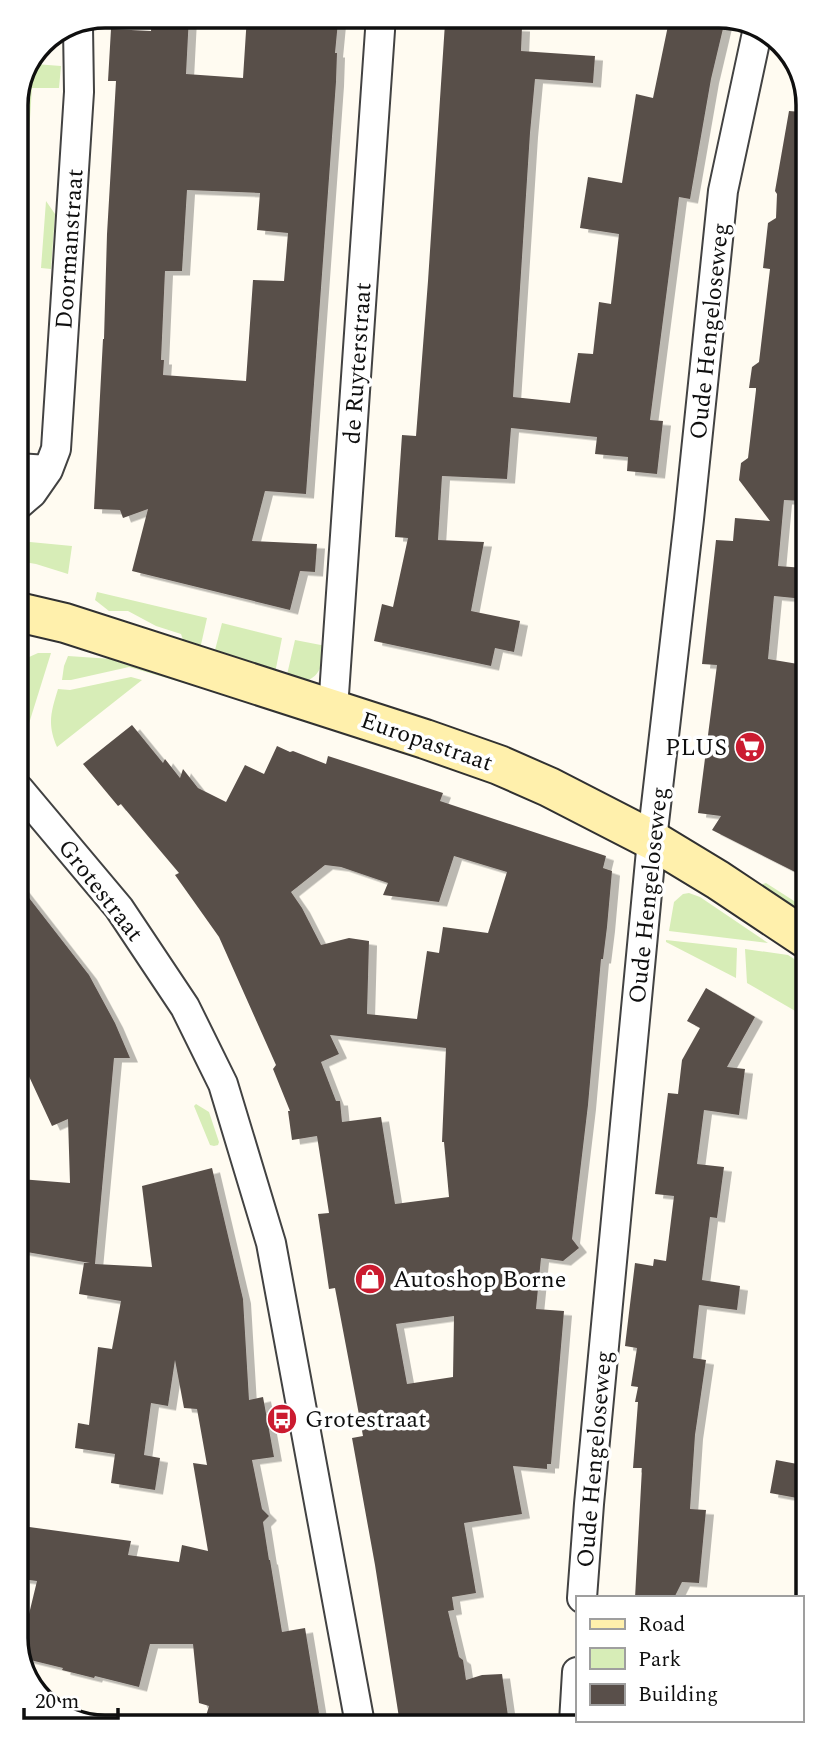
<svg xmlns="http://www.w3.org/2000/svg" width="824" height="1743" font-family="Spectral,serif">
  <defs>
    <filter id="shadow"><feDropShadow dx="8" dy="4.5" stdDeviation="0" flood-color="#0004"/></filter>
  </defs>
  <rect width="100%" height="100%" fill="#fffbf1"/>
  <path fill="#d7edb7" d="M 36,56 L 35,64 L 61,66 L 59,88 L 32,88 L 23,226 L 16,225 L 16,99 Z
    M 46,201 L 55,214 L 51,269 L 41,268 Z
    M 30,542 L 72,546 L 68,574 L 36,564 L 18,561 L 18,543 Z
    M 97,592 L 207,618 L 200,649 L 185,645 L 181,634 L 156,626 L 128,611 L 109,611 L 95,600 Z
    M 222,623 L 282,638 L 275,673 L 214,654 Z
    M 295,640 L 326,646 C 322,672 315,687 286,679 Z
    M 38,653 L 51,653 L 26,733 L 19,737 L 18,662 Z
    M 68,656 L 127,660 L 186,677 L 184,683 L 129,667 L 71,680 L 62,680 L 64,666 Z
    M 131,677 L 142,680 L 57,747 C 47,724 51,712 58,689 L 70,690 Z
    M 766,883 L 805,908 L 805,917 L 756,886 Z
    M 689,893 L 700,897 L 768,943 L 669,931 L 674,902 L 683,894 Z
    M 666,940 L 737,948 L 736,978 L 666,942 Z
    M 745,949 L 788,955 L 805,966 L 806,999 L 797,1012 L 747,983 Z
    M 196,1104 L 209,1112 L 219,1142 L 218,1145 L 214,1146 L 210,1145 L 194,1106 Z"/>
  <path fill="#594f4a" fill-rule="evenodd" filter="url(#shadow)" d="M 152,16 L 189,16 L 186,74 L 243,78 L 247,16 L 268,16 L 338,22 L 335,53 L 337,53 L 336,82 L 306,494 L 265,491 L 252,541 L 317,544 L 315,572 L 300,571 L 290,610 L 132,571 L 148,509 L 123,518 L 120,510 L 94,509 L 103,339 L 104,339 L 107,234 L 116,81 L 108,81 L 111,29 L 151,31 ZM 187,190 L 260,193 L 257,230 L 288,233 L 284,281 L 253,280 L 246,381 L 163,375 L 164,360 L 161,360 L 165,271 L 182,271 Z
    M 670,16 L 726,16 L 711,79 L 690,199 L 679,197 L 650,420 L 663,421 L 657,474 L 627,471 L 628,457 L 595,454 L 597,437 L 511,428 L 507,479 L 442,476 L 438,540 L 484,542 L 471,611 L 520,621 L 514,652 L 495,648 L 491,666 L 374,641 L 382,604 L 393,607 L 408,538 L 395,537 L 402,435 L 416,436 L 428,281 L 445,23 L 522,27 L 521,51 L 595,56 L 593,83 L 535,79 L 530,133 L 513,397 L 570,403 L 578,353 L 593,354 L 599,302 L 611,304 L 619,234 L 580,228 L 588,177 L 622,183 L 636,94 L 653,98 Z
    M 789,111 L 802,112 L 803,501 L 784,500 L 778,566 L 804,568 L 804,599 L 774,596 L 768,659 L 804,665 L 805,877 L 712,830 L 721,816 L 698,813 L 717,665 L 702,664 L 716,540 L 733,541 L 735,518 L 770,521 L 739,480 L 741,463 L 748,458 L 756,390 L 756,388 L 749,388 L 752,367 L 759,362 L 770,269 L 763,268 L 768,223 L 776,218 L 777,194 L 775,191 Z
    M 132,725 L 163,763 L 165,759 L 180,778 L 183,769 L 198,788 L 226,802 L 245,765 L 264,774 L 277,746 L 290,752 L 293,751 L 326,764 L 328,756 L 443,793 L 440,801 L 606,856 L 603,868 L 612,871 L 607,927 L 603,959 L 601,959 L 588,1105 L 572,1239 L 579,1248 L 563,1261 L 541,1258 L 536,1309 L 564,1311 L 551,1464 L 547,1464 L 547,1469 L 513,1466 L 522,1514 L 464,1523 L 476,1593 L 452,1597 L 454,1610 L 448,1611 L 459,1657 L 463,1660 L 466,1680 L 482,1675 L 502,1674 L 509,1723 L 400,1724 L 375,1565 L 352,1438 L 363,1436 L 335,1288 L 329,1289 L 318,1214 L 329,1213 L 317,1136 L 292,1140 L 288,1111 L 290,1111 L 273,1069 L 276,1065 L 219,937 L 175,875 L 179,873 L 125,809 L 121,804 L 118,806 L 83,764 ZM 454,856 L 507,872 L 488,933 L 443,927 L 439,953 L 427,951 L 417,1019 L 367,1014 L 369,941 L 349,938 L 321,945 L 302,908 L 291,892 L 325,865 L 341,867 L 388,883 L 383,895 L 439,902 ZM 330,1035 L 446,1048 L 442,1142 L 444,1142 L 449,1197 L 395,1204 L 381,1117 L 342,1122 L 340,1101 L 336,1101 L 321,1062 L 339,1054 ZM 454,1316 L 453,1377 L 407,1384 L 396,1324 Z
    M 19,885 L 89,975 L 115,1023 L 130,1058 L 114,1058 L 95,1264 L 152,1267 L 142,1186 L 212,1168 L 243,1299 L 249,1400 L 263,1397 L 274,1457 L 252,1460 L 262,1509 L 269,1516 L 263,1522 L 269,1560 L 270,1560 L 282,1632 L 305,1628 L 319,1713 L 310,1725 L 203,1726 L 209,1706 L 199,1703 L 193,1644 L 150,1644 L 139,1687 L 95,1676 L 94,1678 L 62,1670 L 63,1668 L 22,1658 L 22,1643 L 37,1581 L 22,1579 L 22,1526 L 131,1541 L 128,1555 L 179,1562 L 182,1545 L 208,1551 L 193,1463 L 207,1465 L 197,1409 L 184,1408 L 175,1360 L 168,1406 L 151,1403 L 144,1455 L 160,1458 L 155,1490 L 111,1483 L 115,1454 L 75,1448 L 78,1423 L 89,1425 L 98,1347 L 112,1349 L 121,1301 L 79,1294 L 84,1263 L 90,1263 L 21,1251 L 20,1179 L 70,1183 L 68,1119 L 52,1126 L 20,1057 Z
    M 706,988 L 755,1017 L 727,1067 L 745,1069 L 739,1115 L 704,1110 L 697,1164 L 724,1167 L 717,1218 L 710,1217 L 702,1280 L 740,1286 L 737,1310 L 699,1305 L 693,1358 L 706,1360 L 695,1435 L 690,1509 L 706,1510 L 699,1583 L 682,1582 L 674,1598 L 635,1598 L 642,1468 L 633,1468 L 638,1402 L 635,1402 L 638,1387 L 631,1386 L 637,1348 L 625,1346 L 635,1263 L 653,1266 L 654,1259 L 666,1261 L 674,1196 L 655,1194 L 668,1093 L 678,1094 L 682,1060 L 700,1028 L 687,1021 Z
    M 776,1460 L 808,1466 L 808,1500 L 770,1493 Z"/>
  <g fill="none" stroke-linecap="round" stroke-linejoin="round">
    <g stroke="#424242" stroke-width="32">
      <path id="street" d="M 17,468 L 48,470 L 32,493 L 18,505
        M 48,470 L 56,449 L 79,92 L 78,27
        M 333,709 L 381,16
        M 19,789 L 119,908 L 185,1007 L 223,1084 L 271,1243 L 360,1724
        M 582,1598 L 589,1504 L 652,840 L 689,519 L 723,191 L 758,28
        M 574,1722 L 577,1672"/>
    </g>
    <g stroke="#313131" stroke-width="42">
      <path id="secondary" d="M 18,612 L 65,623 L 425,739 L 499,765 L 549,787 L 652,840 L 718,880 L 805,938"/>
    </g>
    <use href="#street" stroke="#fff" stroke-width="28"/>
    <use href="#secondary" stroke="#fff0ac" stroke-width="38"/>
  </g>
  <defs>
    <g id="supermarket-disc" transform="scale(1.575)"><circle r="9.5" fill="#cb1b30" stroke="#fff"/><path d="M-6-5.5h2.5l.6 2H6L4.5 2H-2.5L-4.4-4H-6ZM-1.5 3.2a1.3 1.3 0 1 0 .1 0ZM3 3.2a1.3 1.3 0 1 0 .1 0Z" fill="#fff"/></g>
    <g id="shop-disc" transform="scale(1.575)"><circle r="9.5" fill="#cb1b30" stroke="#fff"/><path d="M-5-2.5h2.3a2.7 3.5 0 0 1 5.4 0H5L5.5 6h-11ZM-1.5-2.5h3a1.5 2.3 0 0 0-3 0Z" fill="#fff"/></g>
    <g id="bus-disc" transform="scale(1.575)"><circle r="9.5" fill="#cb1b30" stroke="#fff"/><path d="M-5-6H5V4H4V6H2V4H-2V6H-4V4H-5ZM-3.5-4V0h7V-4ZM-3.5 1.2v1.5H-2V1.2ZM2 1.2v1.5H3.5V1.2Z" fill="#fff"/></g>
  </defs>
  <g fill-rule="evenodd">
    <use href="#supermarket-disc" x="750" y="747"/>
    <use href="#shop-disc" x="370" y="1279"/>
    <use href="#bus-disc" x="282" y="1419"/>
  </g>
  <g text-anchor="middle" stroke-width="7" stroke-linejoin="round" paint-order="stroke">
    <g font-size="24" fill="#0f0f0f" stroke="#fff">
      <text transform="translate(69 249) rotate(-86)" y="8">Doormanstraat</text>
      <text transform="translate(709 331) rotate(-84)" y="8">Oude Hengeloseweg</text>
      <text transform="translate(357 363) rotate(-86)" y="8">de Ruyterstraat</text>
      <text transform="translate(427 741) rotate(19)" y="8">Europastraat</text>
      <text transform="translate(101 890) rotate(52)" y="8">Grotestraat</text>
      <text transform="translate(648 895) rotate(-84)" y="8">Oude Hengeloseweg</text>
      <text transform="translate(594 1459) rotate(-85)" y="8">Oude Hengeloseweg</text>
    </g>
    <g font-size="24" fill="#0f0f0f" stroke="#fff" text-anchor="start">
      <text x="727" y="755" text-anchor="end">PLUS</text>
      <text x="393" y="1287">Autoshop Borne</text>
      <text x="305" y="1427">Grotestraat</text>
    </g>
  </g>
  <path d="M0 0H824V1743H0ZM105 28H719A77 77 0 0 1 796 105V1638A77 77 0 0 1 719 1715H105A77 77 0 0 1 28 1638V105A77 77 0 0 1 105 28Z" fill="#fff" fill-rule="evenodd"/>
  <path fill="none" stroke="#0f0f0f" stroke-width="3.5" d="M105 28H719A77 77 0 0 1 796 105V1638A77 77 0 0 1 719 1715H105A77 77 0 0 1 28 1638V105A77 77 0 0 1 105 28Z"/>
  <rect x="576" y="1596" width="228" height="126" fill="#ffffff" stroke="#9f9f9f" stroke-width="2"/>
  <rect x="590" y="1619" width="35" height="10" fill="#fff0ac" stroke="#9f9f9f" stroke-width="2"/>
  <text x="638" y="1631" font-size="21" fill="#0f0f0f">Road</text>
  <rect x="590" y="1648" width="35" height="21" fill="#d7edb7" stroke="#9f9f9f" stroke-width="2"/>
  <text x="638" y="1666" font-size="21" fill="#0f0f0f">Park</text>
  <rect x="590" y="1684" width="35" height="21" fill="#594f4a" stroke="#9f9f9f" stroke-width="2"/>
  <text x="638" y="1701" font-size="21" fill="#0f0f0f">Building</text>
  <path d="M24 1708v10h94v-10" fill="none" stroke="#0f0f0f" stroke-width="3.5"/>
  <text x="35" y="1708" font-size="21" fill="#0f0f0f" stroke="#ffffff" stroke-width="5" paint-order="stroke">20 m</text>
</svg>
